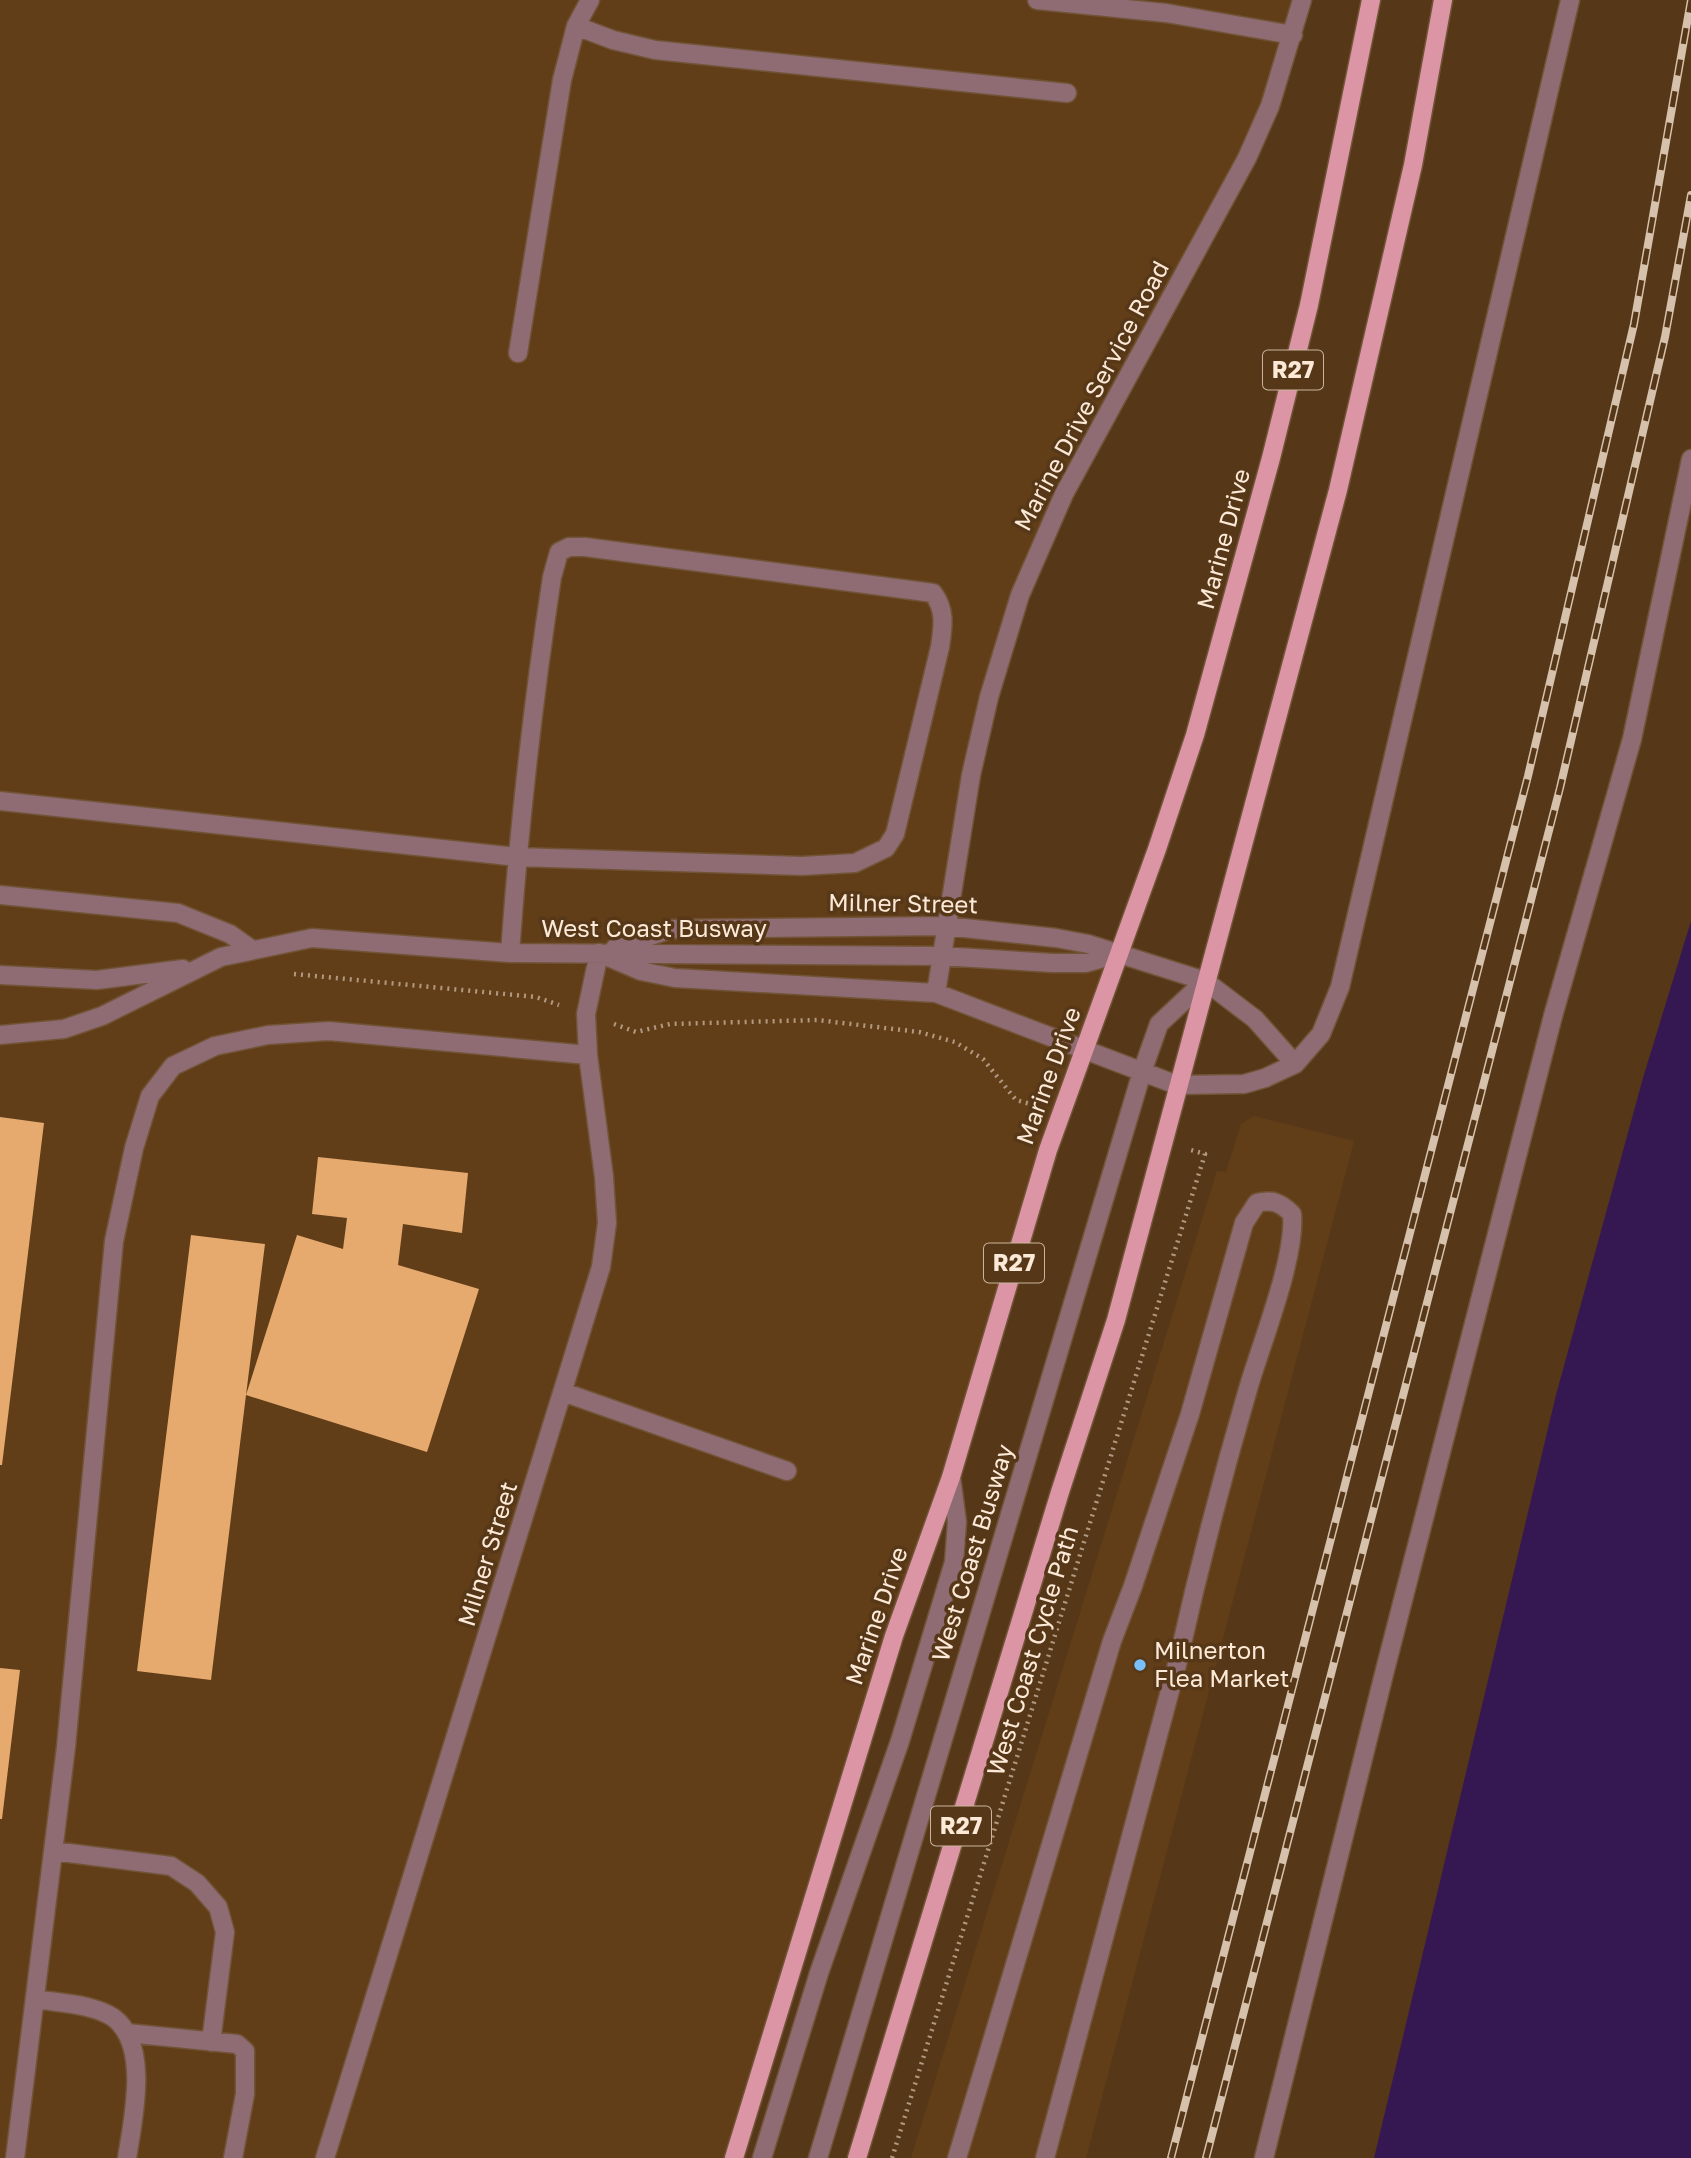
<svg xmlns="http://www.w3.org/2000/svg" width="1691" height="2158" font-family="'Golos Text',sans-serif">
  <rect width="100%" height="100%" fill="#563818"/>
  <path fill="#623e18" d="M 0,0 L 1307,0 L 1279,99 L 1133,366 L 1015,609 L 946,925 L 1118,954 L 734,2158 L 0,2158 Z
    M 1254,1116 L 1354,1141 L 1086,2158 L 911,2158 L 1217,1171 L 1226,1172 L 1241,1124 Z"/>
  <path fill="#351751" d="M 1691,921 L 1691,2158 L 1374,2158 L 1556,1395 L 1643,1078 Z"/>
  <path fill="#e6aa6f" d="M 0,1117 L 44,1123 L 2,1465 L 0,1465 Z
    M 318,1157 L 468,1173 L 462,1233 L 403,1224 L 398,1265 L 479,1289 L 427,1452 L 246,1395 L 211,1680 L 137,1671 L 191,1235 L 265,1244 L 246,1395 L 297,1235 L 343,1249 L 347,1218 L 312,1214 Z
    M 0,1668 L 20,1670 L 2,1819 L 0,1819 Z"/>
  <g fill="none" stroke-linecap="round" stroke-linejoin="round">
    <g stroke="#715437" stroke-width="21">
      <path id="minor" d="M 1037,0 L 1166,13 L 1293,35
        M 576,26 L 613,40 L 655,50 L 1067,93
        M 518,353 L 562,80 L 576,26 L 590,0
        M 0,801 L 517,857 L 802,866 L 855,863 L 886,848 L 895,834 L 940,647 C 943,627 946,610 933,593 L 585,547 L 569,547 L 559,552 L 552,577 C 533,702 519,826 510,953
        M 0,895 L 178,913 L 230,934 L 251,949
        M 615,948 L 671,929 L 946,926 L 1056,938 L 1088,944 L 1205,981 L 1255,1019 L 1295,1064
        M 599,953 L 641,971 L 675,978 L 936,993 L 1177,1085 L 1244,1084 L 1265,1078 L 1295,1064 L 1321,1034 L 1340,987 L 1570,0
        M 0,975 L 97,980 L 183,969
        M 936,993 L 971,775 L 989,697 L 1020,595 L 1064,494 L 1247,158 L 1270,106 L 1302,0
        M 0,1035 L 64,1029 L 102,1016 L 221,957 L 312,938 L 510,953 L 941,956 L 1053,963 L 1085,963 L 1118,954
        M 563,1392 L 787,1471
        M 53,1851 L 171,1866 L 197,1883 L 218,1907 L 225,1932 L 211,2042
        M 35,1999 C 58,2003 94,2004 114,2018 C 150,2046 133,2119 127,2158
        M 127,2033 L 237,2044 L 245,2051 L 245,2094 L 233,2158
        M 15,2158 L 66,1747 L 114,1241 L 134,1148 L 150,1096 L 173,1066 L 215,1046 L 268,1035 L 329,1031 L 588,1055
        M 325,2158 L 601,1267 L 607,1223 L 604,1177 L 588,1055 L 586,1014 L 599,953
        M 762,2158 L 819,1973 L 900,1741 L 954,1562 L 957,1522 L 951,1477
        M 818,2158 L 1142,1072 L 1159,1024 L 1205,981
        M 957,2158 L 1112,1641 L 1133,1586 L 1190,1414 L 1244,1223 L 1257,1203 C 1273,1199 1281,1203 1292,1214 C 1296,1258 1261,1344 1248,1389 C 1222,1478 1199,1567 1179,1657 L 1045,2158
        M 1264,2158 L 1384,1674 L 1553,1016 L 1632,739 L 1691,459"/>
    </g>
    <g stroke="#715437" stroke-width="21">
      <path id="major" d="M 734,2158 L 894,1636 L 951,1477 L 1048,1150 L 1157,849 L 1195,735 L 1271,458 L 1309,305 L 1371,0
        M 857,2158 L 1060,1492 L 1116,1320 L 1338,490 L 1413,165 L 1443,0"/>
    </g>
    <path stroke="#b19981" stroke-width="4.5" stroke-dasharray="2 5" stroke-linecap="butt" d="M 294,974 L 536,997 L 559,1005
      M 614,1024 L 636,1032 L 670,1024 L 817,1020 L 919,1032 L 955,1042 L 983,1059 L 1016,1100 L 1034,1105
      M 892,2158 L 1205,1154 L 1191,1150"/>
    <use href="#minor" stroke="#8f6b73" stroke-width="18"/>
    <use href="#major" stroke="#dc95a5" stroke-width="18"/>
    <g stroke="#d6c1ac" stroke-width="8">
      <path id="rail" d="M 1171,2158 L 1528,776 L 1634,324 L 1691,0
        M 1206,2158 L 1560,788 L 1665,337 L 1691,195"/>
    </g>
    <use href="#rail" stroke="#563818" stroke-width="5" stroke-dasharray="16" stroke-linecap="butt"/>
  </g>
  <circle fill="#79bff8" stroke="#563818" stroke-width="2.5" cx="1140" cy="1665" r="7"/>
  <g text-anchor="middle" stroke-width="7" stroke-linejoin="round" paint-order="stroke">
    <g fill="#563818" stroke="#cab49e" stroke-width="2">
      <rect x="1263" y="350.5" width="60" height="39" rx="5"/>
      <rect x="984" y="1243.5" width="60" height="39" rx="5"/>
      <rect x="931" y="1806.5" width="60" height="39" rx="5"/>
    </g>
    <g font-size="23" font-weight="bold" fill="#fce9d7">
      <text x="1293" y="378">R27</text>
      <text x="1014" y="1271">R27</text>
      <text x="961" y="1834">R27</text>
    </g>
    <g font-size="24" fill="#fce9d7" stroke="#563818">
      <text transform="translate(1092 396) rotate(-62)" y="8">Marine Drive Service Road</text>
      <text transform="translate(1224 539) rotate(-75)" y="8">Marine Drive</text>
      <text transform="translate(903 904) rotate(1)" y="8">Milner Street</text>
      <text x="654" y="937">West Coast Busway</text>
      <text transform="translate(1049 1076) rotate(-70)" y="8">Marine Drive</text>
      <text transform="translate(973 1553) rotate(-73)" y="8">West Coast Busway</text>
      <text transform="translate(488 1554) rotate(-73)" y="8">Milner Street</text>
      <text transform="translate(877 1616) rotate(-71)" y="8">Marine Drive</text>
      <text transform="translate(1033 1651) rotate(-73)" y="8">West Coast Cycle Path</text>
    </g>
    <g font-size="24" fill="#fce9d7" stroke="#563818" text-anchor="start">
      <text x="1154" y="1659">Milnerton<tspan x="1154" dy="28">Flea Market</tspan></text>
    </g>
  </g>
</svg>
